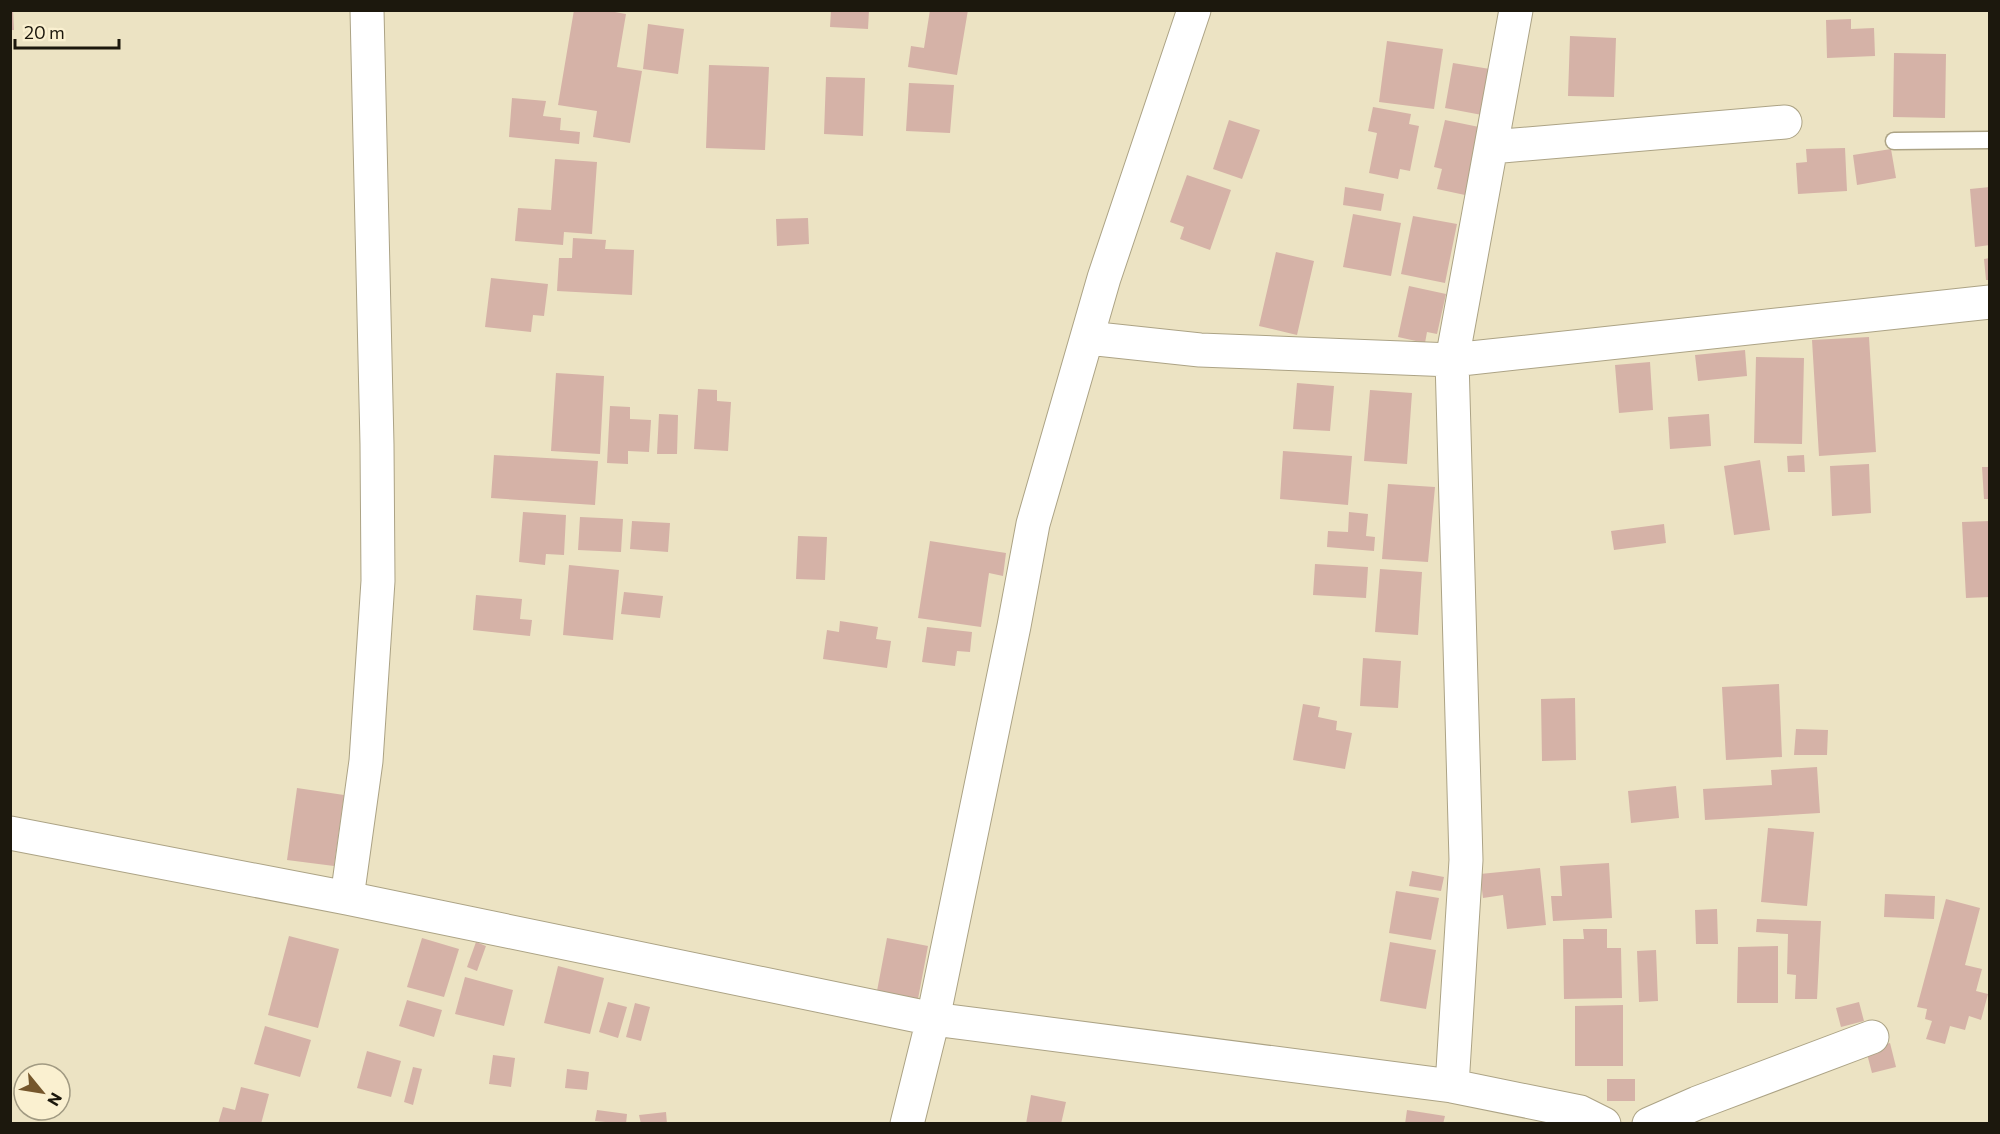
<svg xmlns="http://www.w3.org/2000/svg" width="2000" height="1134" font-family="Commissioner,sans-serif">
  <rect width="100%" height="100%" fill="#ece3c3"/>
  <path fill="#d5b2a7" d="M 10,10 L 13,10 L 14,30 L 10,30 Z
    M 574,10 L 604,10 L 626,14 L 617,67 L 642,71 L 630,143 L 593,137 L 597,111 L 558,105 Z
    M 831,10 L 869,10 L 868,29 L 830,27 Z
    M 930,10 L 968,10 L 957,75 L 908,67 L 911,46 L 924,48 Z
    M 1851,19 L 1851,29 L 1874,28 L 1875,56 L 1827,58 L 1826,20 Z
    M 648,24 L 684,29 L 678,74 L 643,69 Z
    M 1570,36 L 1616,38 L 1614,97 L 1568,96 Z
    M 1387,41 L 1443,49 L 1434,109 L 1379,102 Z
    M 1894,53 L 1946,54 L 1945,118 L 1893,117 Z
    M 1453,63 L 1490,69 L 1482,115 L 1445,108 Z
    M 709,65 L 769,67 L 765,150 L 706,148 Z
    M 826,77 L 865,78 L 863,136 L 824,134 Z
    M 909,83 L 954,85 L 950,133 L 906,131 Z
    M 512,98 L 546,101 L 543,116 L 561,118 L 560,130 L 580,132 L 579,144 L 509,137 Z
    M 1373,107 L 1411,114 L 1409,124 L 1419,126 L 1410,171 L 1400,169 L 1398,179 L 1369,173 L 1377,133 L 1368,131 Z
    M 1229,120 L 1260,130 L 1242,179 L 1213,169 Z
    M 1445,120 L 1479,127 L 1465,195 L 1437,189 L 1442,169 L 1434,167 Z
    M 1845,148 L 1847,191 L 1798,194 L 1796,163 L 1807,162 L 1806,149 Z
    M 1891,149 L 1896,178 L 1857,185 L 1853,155 Z
    M 555,159 L 597,162 L 592,234 L 564,232 L 563,245 L 515,241 L 518,208 L 551,210 Z
    M 1187,175 L 1231,190 L 1210,250 L 1180,239 L 1184,227 L 1170,222 Z
    M 1345,187 L 1384,194 L 1381,211 L 1343,205 Z
    M 1990,187 L 1990,245 L 1975,247 L 1970,189 Z
    M 1353,214 L 1401,223 L 1391,276 L 1343,267 Z
    M 1413,216 L 1457,224 L 1445,283 L 1401,274 Z
    M 808,218 L 809,244 L 777,246 L 776,219 Z
    M 573,238 L 606,240 L 605,249 L 634,250 L 632,295 L 557,291 L 559,258 L 572,258 Z
    M 1276,252 L 1314,261 L 1297,335 L 1259,326 Z
    M 1990,258 L 1990,280 L 1986,280 L 1984,259 Z
    M 491,278 L 548,284 L 544,316 L 533,315 L 531,332 L 485,327 Z
    M 1409,286 L 1446,294 L 1437,334 L 1427,332 L 1425,343 L 1398,337 Z
    M 1869,337 L 1876,452 L 1819,456 L 1812,340 Z
    M 1745,350 L 1747,376 L 1698,381 L 1695,355 Z
    M 1756,357 L 1804,358 L 1802,444 L 1754,443 Z
    M 1650,362 L 1653,410 L 1619,413 L 1615,365 Z
    M 556,373 L 604,376 L 600,454 L 551,451 Z
    M 1297,383 L 1334,386 L 1330,431 L 1293,429 Z
    M 698,389 L 717,390 L 717,401 L 731,402 L 728,451 L 694,449 Z
    M 1370,390 L 1412,393 L 1407,464 L 1364,461 Z
    M 610,406 L 630,407 L 630,419 L 651,420 L 649,452 L 628,451 L 628,464 L 607,463 Z
    M 659,414 L 678,415 L 677,454 L 657,454 Z
    M 1709,414 L 1711,446 L 1670,449 L 1668,417 Z
    M 1283,451 L 1352,456 L 1348,505 L 1280,499 Z
    M 494,455 L 598,461 L 595,505 L 491,498 Z
    M 1804,455 L 1805,472 L 1788,472 L 1787,456 Z
    M 1760,460 L 1770,530 L 1734,535 L 1724,466 Z
    M 1869,464 L 1871,513 L 1832,516 L 1830,466 Z
    M 1982,467 L 1990,467 L 1990,499 L 1984,499 Z
    M 1388,484 L 1435,487 L 1428,562 L 1382,559 Z
    M 523,512 L 566,515 L 564,555 L 546,554 L 545,565 L 519,562 Z
    M 1349,512 L 1368,514 L 1366,536 L 1375,537 L 1374,551 L 1327,547 L 1328,531 L 1348,532 Z
    M 580,517 L 623,519 L 621,552 L 578,550 Z
    M 632,521 L 670,523 L 668,552 L 630,549 Z
    M 1990,521 L 1990,597 L 1966,598 L 1962,522 Z
    M 1664,524 L 1666,543 L 1614,550 L 1611,531 Z
    M 798,536 L 827,537 L 825,580 L 796,579 Z
    M 930,541 L 1006,553 L 1003,576 L 989,573 L 981,627 L 918,618 Z
    M 1315,564 L 1368,567 L 1366,598 L 1313,595 Z
    M 569,565 L 619,570 L 613,640 L 563,635 Z
    M 1380,569 L 1422,572 L 1418,635 L 1375,632 Z
    M 624,592 L 663,596 L 660,618 L 621,614 Z
    M 476,595 L 522,599 L 520,619 L 532,620 L 530,636 L 473,630 Z
    M 840,621 L 878,627 L 876,639 L 891,641 L 887,668 L 823,659 L 827,630 L 839,632 Z
    M 927,627 L 972,632 L 970,652 L 957,651 L 955,666 L 922,662 Z
    M 1363,658 L 1401,661 L 1398,708 L 1360,706 Z
    M 1779,684 L 1782,757 L 1726,760 L 1722,687 Z
    M 1575,698 L 1576,760 L 1542,761 L 1541,699 Z
    M 1303,704 L 1320,707 L 1318,717 L 1337,721 L 1336,730 L 1352,733 L 1345,769 L 1293,760 Z
    M 1796,729 L 1828,730 L 1827,755 L 1794,755 Z
    M 1817,767 L 1820,813 L 1705,820 L 1703,789 L 1772,785 L 1771,770 Z
    M 1676,786 L 1679,818 L 1631,823 L 1628,791 Z
    M 297,788 L 344,795 L 334,866 L 287,860 Z
    M 1768,828 L 1814,832 L 1807,906 L 1761,902 Z
    M 1609,863 L 1612,918 L 1553,921 L 1551,896 L 1562,896 L 1560,866 Z
    M 1540,868 L 1546,925 L 1507,929 L 1503,895 L 1483,898 L 1480,874 Z
    M 1412,871 L 1444,877 L 1441,891 L 1409,886 Z
    M 1396,891 L 1439,898 L 1431,940 L 1389,933 Z
    M 1885,894 L 1935,896 L 1934,919 L 1884,917 Z
    M 1946,899 L 1980,908 L 1965,965 L 1982,969 L 1976,991 L 1988,994 L 1981,1020 L 1969,1016 L 1965,1030 L 1950,1026 L 1945,1044 L 1926,1039 L 1932,1021 L 1925,1019 L 1927,1009 L 1917,1007 Z
    M 1717,909 L 1718,944 L 1696,944 L 1695,910 Z
    M 1757,919 L 1821,921 L 1817,999 L 1795,999 L 1796,975 L 1787,974 L 1788,934 L 1756,932 Z
    M 1583,929 L 1607,929 L 1607,948 L 1621,948 L 1622,998 L 1564,999 L 1563,939 L 1584,939 Z
    M 289,936 L 339,949 L 318,1028 L 268,1015 Z
    M 422,938 L 459,949 L 444,997 L 407,987 Z
    M 887,938 L 928,946 L 918,999 L 877,991 Z
    M 476,942 L 486,946 L 477,971 L 467,967 Z
    M 1390,942 L 1436,950 L 1426,1009 L 1380,1001 Z
    M 1778,946 L 1778,1003 L 1737,1003 L 1738,947 Z
    M 1656,950 L 1658,1001 L 1639,1002 L 1637,951 Z
    M 558,966 L 604,978 L 590,1034 L 544,1023 Z
    M 465,977 L 513,990 L 504,1026 L 455,1014 Z
    M 407,1000 L 442,1010 L 434,1037 L 399,1026 Z
    M 608,1002 L 627,1007 L 618,1038 L 599,1032 Z
    M 1859,1002 L 1864,1021 L 1841,1027 L 1836,1008 Z
    M 635,1003 L 650,1007 L 641,1041 L 626,1037 Z
    M 1623,1005 L 1623,1066 L 1575,1066 L 1575,1006 Z
    M 265,1026 L 311,1040 L 300,1077 L 254,1064 Z
    M 1890,1043 L 1896,1067 L 1872,1073 L 1866,1050 Z
    M 367,1051 L 401,1061 L 391,1097 L 357,1088 Z
    M 493,1055 L 515,1058 L 511,1087 L 489,1084 Z
    M 413,1067 L 422,1069 L 413,1105 L 404,1102 Z
    M 567,1069 L 589,1072 L 587,1090 L 565,1088 Z
    M 1607,1079 L 1635,1079 L 1635,1101 L 1607,1101 Z
    M 241,1087 L 269,1094 L 261,1124 L 218,1124 L 223,1107 L 235,1110 Z
    M 1031,1095 L 1066,1102 L 1061,1124 L 1026,1124 Z
    M 597,1110 L 627,1114 L 626,1124 L 595,1121 Z
    M 1407,1110 L 1445,1116 L 1443,1124 L 1405,1124 Z
    M 666,1112 L 667,1124 L 641,1124 L 639,1115 Z"/>
  <g fill="none" stroke-linecap="round" stroke-linejoin="round">
    <g stroke="#aca385" stroke-width="19">
      <path id="lane" d="M 1894,141 L 1990,140"/>
    </g>
    <g stroke="#aca385" stroke-width="35">
      <path id="street" d="M 1491,147 L 1785,122
        M 1088,338 L 1200,350 L 1452,360 L 1990,302
        M 10,833 L 347,898 L 933,1019 L 1452,1086 L 1580,1112 L 1604,1124
        M 347,898 L 366,761 L 378,581 L 377,444 L 367,10
        M 1452,1086 L 1466,860 L 1452,360 L 1516,10
        M 907,1124 L 933,1019 L 1014,626 L 1033,524 L 1104,278 L 1194,10
        M 1649,1124 L 1697,1103 L 1872,1037"/>
    </g>
    <use href="#lane" stroke="#fff" stroke-width="16"/>
    <use href="#street" stroke="#fff" stroke-width="33"/>
  </g>
  <rect width="2000" height="1134" fill="none" stroke="#1c180d" stroke-width="24"/>
  <g transform="translate(42 1092) rotate(120)"><circle r="28" fill="#faf0d0" stroke="#a19a82" stroke-width="1.5"/>
  <path d="M0-4.5L10 22L0 15L-10 22Z" fill="#75562b"/>
  <text y="-9" font-size="16" font-weight="bold" text-anchor="middle" fill="#1c180d">N</text>
  </g>
  <path d="M15 39v9h104v-9" fill="none" stroke="#1c180d" stroke-width="3"/>
  <text x="24" y="39" font-size="18" fill="#1c180d" stroke="#faf0d0" stroke-width="4.5" paint-order="stroke">20 m</text>
</svg>
